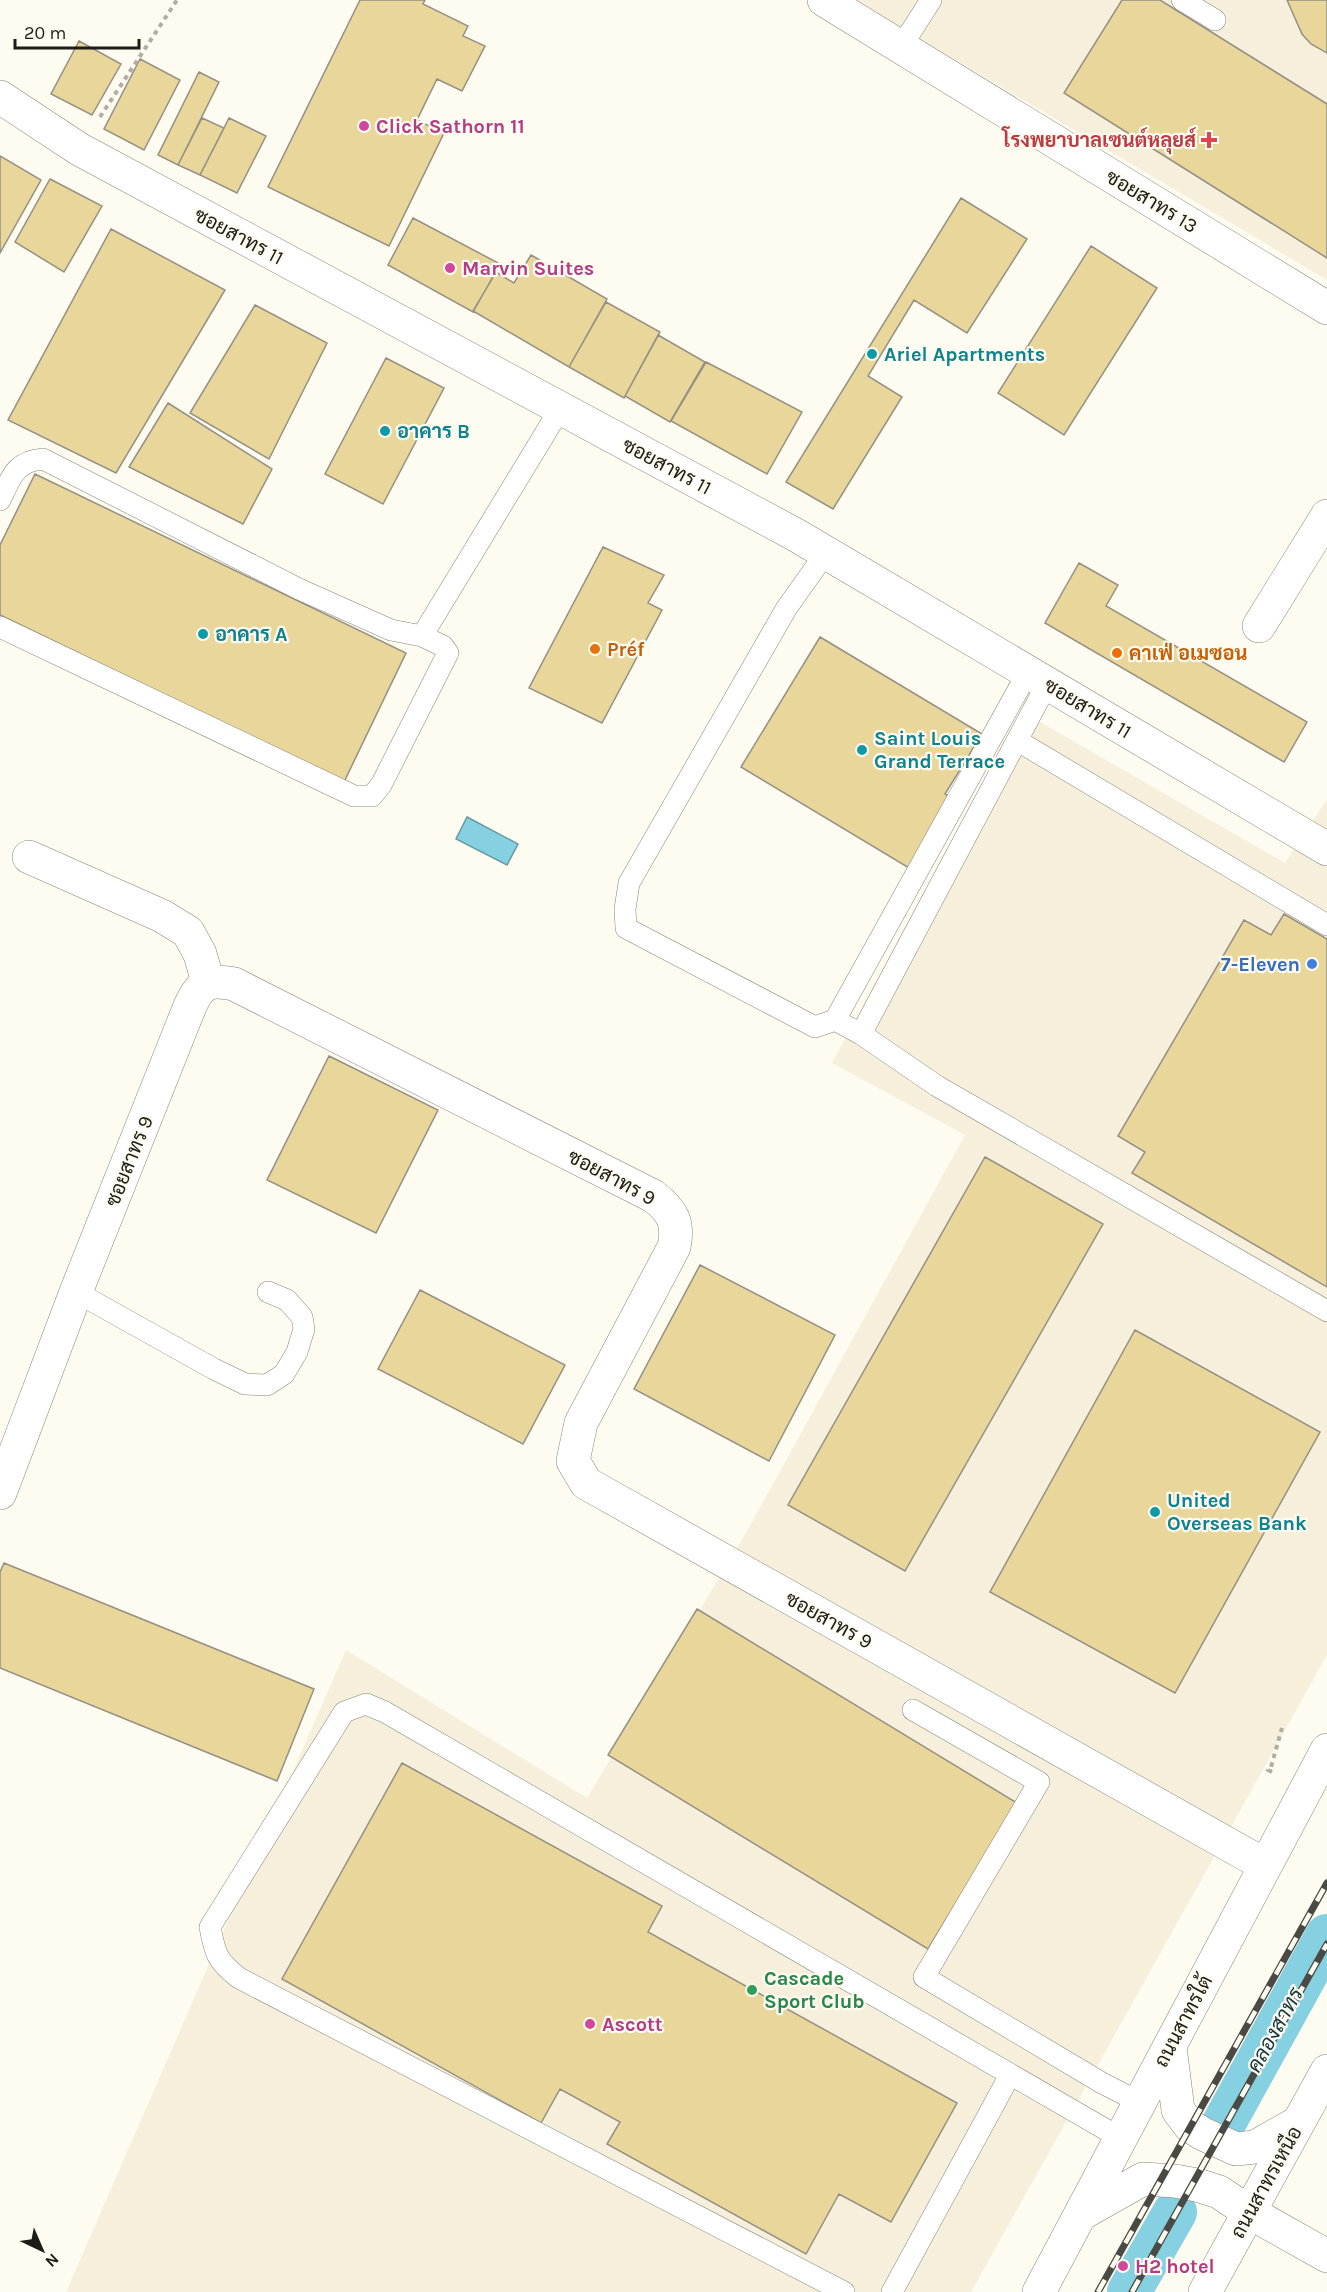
<svg xmlns="http://www.w3.org/2000/svg" width="1327" height="2292" font-family="Karla,Sarabun,sans-serif">
  <rect width="100%" height="100%" fill="#fefbf0"/>
  <path fill="#f6efdb" d="M 855,0 L 1327,0 L 1327,280 Z
    M 1021,711 L 1285,863 L 1327,799 L 1327,1655 L 971,2292 L 66,2292 L 346,1650 L 587,1798 L 746,1533 L 965,1135 L 832,1063 Z"/>
  <path fill="#85d1e1" stroke="#669ba4" stroke-width="1.5" d="M 467,817 L 518,844 L 507,865 L 456,839 Z"/>
  <g fill="none" stroke-linecap="round" stroke-linejoin="round">
    <path stroke="#85d1e1" stroke-width="44" d="M 1224,2123 L 1327,1936
      M 1129,2292 L 1175,2212"/>
  </g>
  <path fill="#e8d69b" stroke="#949184" stroke-width="1.5" d="M 360,0 L 425,0 L 423,4 L 468,26 L 463,36 L 485,46 L 462,91 L 437,79 L 417,120 L 444,133 L 389,246 L 268,187 Z
    M 1122,0 L 1160,0 L 1327,104 L 1327,258 L 1064,93 Z
    M 1287,0 L 1327,0 L 1327,53 L 1311,44 L 1302,34 Z
    M 79,41 L 121,64 L 92,115 L 51,94 Z
    M 140,59 L 180,80 L 144,150 L 104,129 Z
    M 199,72 L 219,82 L 178,165 L 158,155 Z
    M 202,118 L 224,128 L 200,175 L 178,165 Z
    M 229,118 L 266,136 L 237,193 L 200,175 Z
    M 0,156 L 41,180 L 0,253 Z
    M 50,179 L 102,206 L 64,272 L 15,242 Z
    M 961,198 L 1027,239 L 967,333 L 914,300 L 868,376 L 902,397 L 833,509 L 786,482 Z
    M 413,218 L 500,264 L 473,312 L 388,265 Z
    M 111,229 L 225,290 L 116,473 L 8,420 Z
    M 1091,246 L 1157,288 L 1064,435 L 998,393 Z
    M 531,255 L 607,299 L 569,367 L 473,311 L 496,272 L 514,283 Z
    M 606,302 L 660,332 L 624,398 L 569,367 Z
    M 255,305 L 327,343 L 269,459 L 190,413 Z
    M 658,335 L 705,362 L 670,422 L 625,396 Z
    M 386,358 L 444,388 L 383,504 L 325,474 Z
    M 706,362 L 802,412 L 767,474 L 671,421 Z
    M 168,403 L 272,469 L 243,524 L 129,467 Z
    M 35,474 L 406,653 L 344,782 L 0,615 L 0,545 Z
    M 603,547 L 664,575 L 648,603 L 662,610 L 602,723 L 529,688 Z
    M 1079,563 L 1118,585 L 1106,606 L 1307,722 L 1284,762 L 1045,623 Z
    M 820,637 L 982,734 L 945,794 L 952,798 L 909,868 L 741,767 Z
    M 1284,914 L 1327,939 L 1327,1287 L 1132,1173 L 1145,1152 L 1118,1136 L 1244,920 L 1271,935 Z
    M 329,1056 L 438,1110 L 376,1233 L 267,1180 Z
    M 985,1157 L 1103,1224 L 905,1571 L 788,1505 Z
    M 700,1265 L 835,1335 L 769,1461 L 634,1389 Z
    M 420,1290 L 565,1365 L 523,1444 L 378,1369 Z
    M 1135,1330 L 1320,1432 L 1175,1693 L 990,1592 Z
    M 4,1563 L 314,1689 L 277,1781 L 0,1668 L 0,1572 Z
    M 697,1609 L 1017,1803 L 928,1949 L 608,1755 Z
    M 402,1763 L 662,1906 L 648,1932 L 957,2103 L 891,2222 L 839,2194 L 806,2254 L 607,2144 L 620,2122 L 560,2089 L 541,2123 L 282,1979 Z"/>
  <g fill="none" stroke-linecap="round" stroke-linejoin="round">
    <g stroke="#888579" stroke-width="22">
      <path id="service" d="M 1182,0 L 1215,20
        M 901,47 L 931,0
        M 0,500 C 11,478 15,461 43,459 L 299,589 L 391,630 L 422,636 L 443,646 L 448,653 L 381,785 L 372,796 L 354,796 L 0,627
        M 825,554 L 786,609 L 629,883 L 625,909 L 626,928 L 815,1027 L 835,1020 L 1028,672
        M 422,636 L 560,409
        M 1018,741 L 1327,925
        M 835,1020 L 861,1034 L 937,1086 L 1327,1311
        M 861,1034 L 1047,684
        M 76,1292 L 214,1369 L 245,1384 L 267,1385 L 284,1374 L 297,1352 L 304,1329 L 302,1317 L 287,1300 L 268,1292
        M 913,1710 L 1039,1782 L 924,1977 L 1102,2083 L 1141,2103
        M 844,2292 L 239,1978 C 217,1961 215,1954 210,1927 L 344,1712 L 366,1704 L 385,1712 L 1122,2139
        M 892,2292 L 1010,2075"/>
    </g>
    <g stroke="#888579" stroke-width="34">
      <path id="minor" d="M 824,0 L 1327,308
        M 1259,626 L 1327,516
        M 29,857 L 162,916 L 188,932 L 200,954 L 208,982
        M 0,1493 L 76,1292 L 190,1006 C 201,982 209,979 234,984 L 653,1196 C 673,1211 679,1223 674,1247 L 581,1423 L 573,1461 L 586,1483 L 1265,1865
        M 1249,2212 L 1327,2256"/>
    </g>
    <g stroke="#888579" stroke-width="34">
      <path id="tertiary" d="M 0,97 L 79,149 L 796,535 L 1327,849"/>
    </g>
    <g stroke="#888579" stroke-width="34">
      <path id="primary" d="M 1170,2047 L 1178,2110 L 1190,2126 L 1203,2134 L 1236,2149 L 1255,2147 L 1299,2122
        M 1083,2213 L 1143,2179 L 1175,2181 L 1197,2185 L 1219,2192 L 1249,2212
        M 1039,2292 L 1327,1750
        M 1205,2292 L 1327,2071"/>
    </g>
    <path stroke="#b0ada5" stroke-width="4" stroke-dasharray="4.5 4.5" stroke-linecap="butt" d="M 100,117 L 177,0
      M 1272,1772 L 1268,1770 L 1271,1767 L 1282,1728"/>
    <use href="#service" stroke="#fff" stroke-width="21"/>
    <use href="#minor" stroke="#fff" stroke-width="33"/>
    <use href="#tertiary" stroke="#fff" stroke-width="33"/>
    <use href="#primary" stroke="#fff" stroke-width="33"/>
    <g stroke="#4b4943" stroke-width="7">
      <path id="rail" d="M 1098,2292 L 1327,1883
        M 1132,2292 L 1327,1944"/>
    </g>
    <use href="#rail" stroke="#fefbf0" stroke-width="4.5" stroke-dasharray="14" stroke-linecap="butt"/>
  </g>
  <g fill="#d1479c" stroke="#fefbf0" stroke-width="2">
    <circle cx="364" cy="126" r="6"/>
    <circle cx="450" cy="268" r="6"/>
    <circle cx="590" cy="2024" r="6"/>
    <circle cx="1123" cy="2266" r="6"/>
  </g>
  <path fill="#e0444e" stroke="#fefbf0" stroke-width="2" d="M1206 131h6v6h6v6h-6v6h-6v-6h-6v-6h6z"/>
  <g fill="#0f9aa8" stroke="#fefbf0" stroke-width="2">
    <circle cx="872" cy="354" r="6"/>
    <circle cx="385" cy="431" r="6"/>
    <circle cx="203" cy="634" r="6"/>
    <circle cx="862" cy="750" r="6"/>
    <circle cx="1155" cy="1512" r="6"/>
  </g>
  <g fill="#e8710a" stroke="#fefbf0" stroke-width="2">
    <circle cx="595" cy="649" r="6"/>
    <circle cx="1117" cy="653" r="6"/>
  </g>
  <circle fill="#3f7fe0" stroke="#fefbf0" stroke-width="2" cx="1312" cy="964" r="6"/>
  <circle fill="#2e9e5b" stroke="#fefbf0" stroke-width="2" cx="752" cy="1990" r="6"/>
  <g text-anchor="middle" stroke-width="4.5" stroke-linejoin="round" paint-order="stroke">
    <g font-size="20" font-weight="bold" fill="#b23c85" stroke="#fefbf0" text-anchor="start">
      <text x="376" y="133">Click Sathorn 11</text>
      <text x="462" y="275">Marvin Suites</text>
      <text x="602" y="2031">Ascott</text>
      <text x="1135" y="2273">H2 hotel</text>
    </g>
    <g font-size="20" font-weight="bold" fill="#be3a42" stroke="#fefbf0" text-anchor="end">
      <text x="1196" y="147">โรงพยาบาลเซนต์หลุยส์</text>
    </g>
    <g font-size="20" fill="#1d1c17" stroke="#fefbf0">
      <text transform="translate(1152 201) rotate(31)" y="7">ซอยสาทร 13</text>
      <text transform="translate(239 236) rotate(28)" y="7">ซอยสาทร 11</text>
      <text transform="translate(667 466) rotate(28)" y="7">ซอยสาทร 11</text>
      <text transform="translate(1088 708) rotate(31)" y="7">ซอยสาทร 11</text>
      <text transform="translate(129 1161) rotate(-68)" y="7">ซอยสาทร 9</text>
      <text transform="translate(612 1177) rotate(28)" y="7">ซอยสาทร 9</text>
      <text transform="translate(829 1620) rotate(29)" y="7">ซอยสาทร 9</text>
      <text transform="translate(1183 2021) rotate(-62)" y="7">ถนนสาทรใต้</text>
      <text transform="translate(1266 2182) rotate(-61)" y="7">ถนนสาทรเหนือ</text>
    </g>
    <g font-size="20" font-weight="bold" fill="#0d838f" stroke="#fefbf0" text-anchor="start">
      <text x="884" y="361">Ariel Apartments</text>
      <text x="397" y="438">อาคาร B</text>
      <text x="215" y="641">อาคาร A</text>
      <text x="874" y="745">Saint Louis<tspan x="874" dy="23">Grand Terrace</tspan></text>
      <text x="1167" y="1507">United<tspan x="1167" dy="23">Overseas Bank</tspan></text>
    </g>
    <g font-size="20" font-weight="bold" fill="#c56008" stroke="#fefbf0" text-anchor="start">
      <text x="607" y="656">Préf</text>
      <text x="1129" y="660">คาเฟ่ อเมซอน</text>
    </g>
    <g font-size="20" font-weight="bold" fill="#366cbe" stroke="#fefbf0" text-anchor="end">
      <text x="1300" y="971">7-Eleven</text>
    </g>
    <g font-size="20" font-weight="bold" fill="#27864d" stroke="#fefbf0" text-anchor="start">
      <text x="764" y="1985">Cascade<tspan x="764" dy="23">Sport Club</tspan></text>
    </g>
    <g font-size="21" font-style="italic" fill="#13383f" stroke="#fefbf0">
      <text transform="translate(1275 2030) rotate(-61)" y="7">คลองสาทร</text>
    </g>
  </g>
  <g transform="translate(42 2250) rotate(136)" stroke="#fefbf0" stroke-width="4.5" paint-order="stroke">
  <path d="M0-4.5L10 22L0 15L-10 22Z" fill="#1d1c17"/>
  <text y="-9" font-size="16" font-weight="bold" text-anchor="middle" fill="#1d1c17">N</text>
  </g>
  <path d="M15 39v9h124v-9" fill="none" stroke="#1d1c17" stroke-width="3"/>
  <text x="24" y="39" font-size="18" fill="#1d1c17" stroke="#fefbf0" stroke-width="4.5" paint-order="stroke">20 m</text>
</svg>
